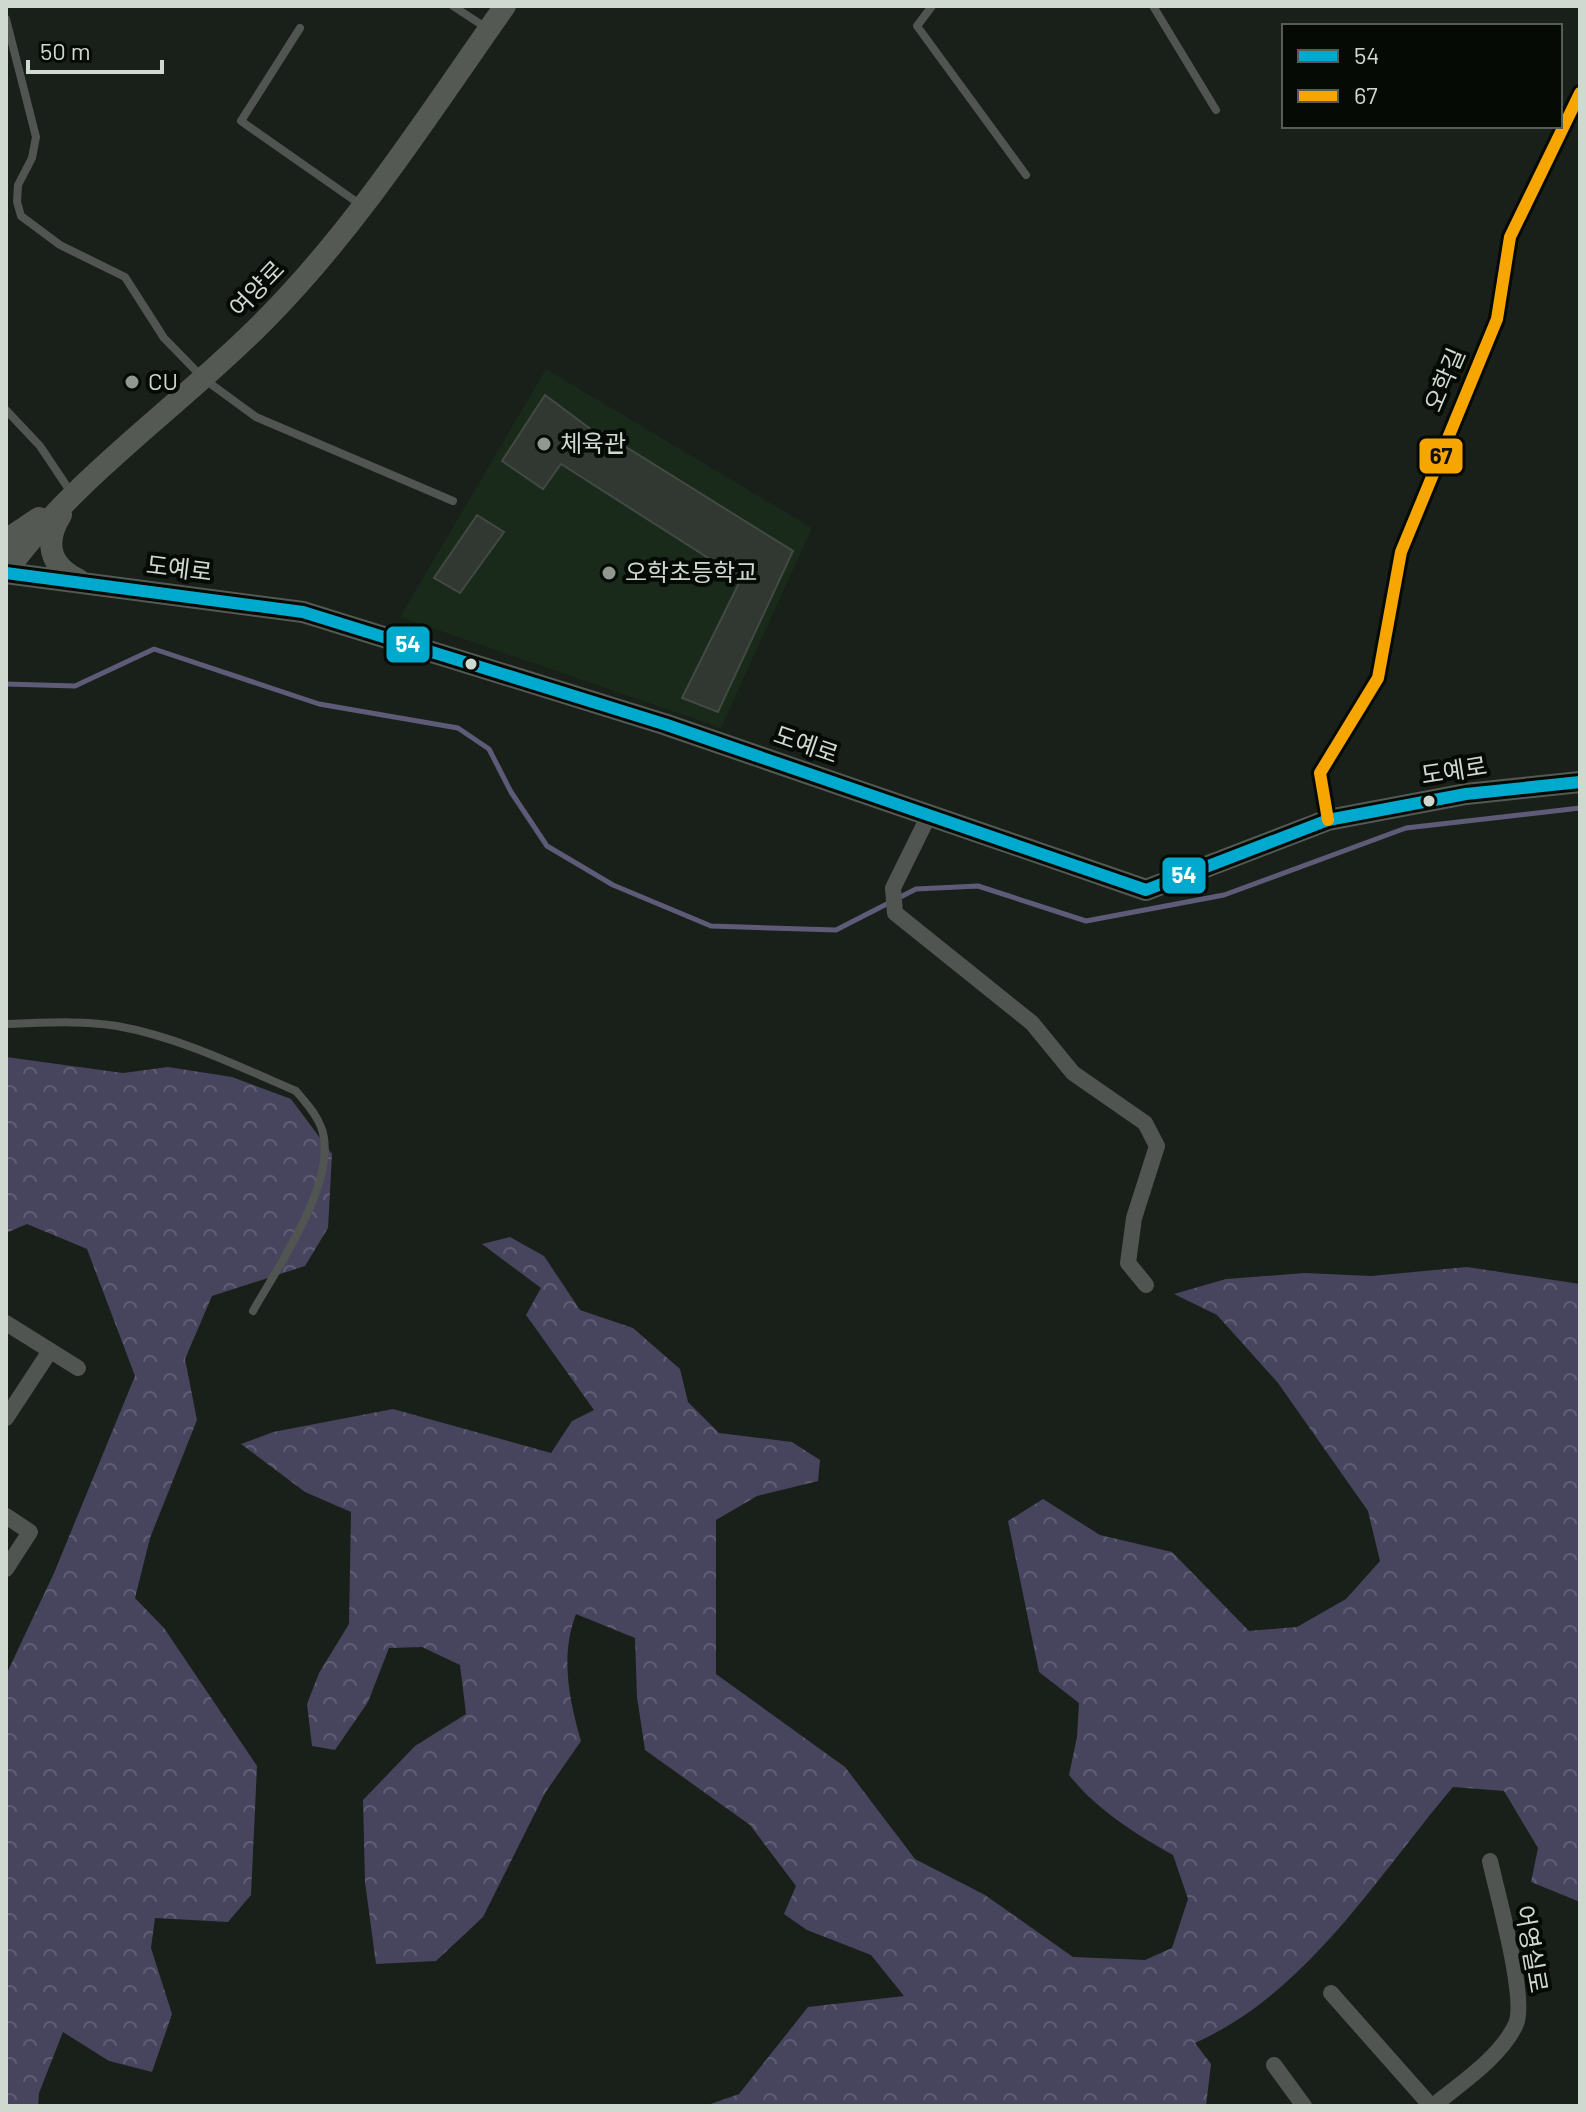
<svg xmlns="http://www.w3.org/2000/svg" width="1586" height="2112" font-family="Barlow,'Noto Sans KR',sans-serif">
  <defs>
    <pattern id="forest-crowns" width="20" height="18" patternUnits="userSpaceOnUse" patternTransform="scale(2)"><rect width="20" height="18" fill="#47445e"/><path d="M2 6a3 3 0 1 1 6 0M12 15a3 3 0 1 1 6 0" fill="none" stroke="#605e74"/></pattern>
  </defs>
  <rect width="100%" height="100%" fill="#191f19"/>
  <path fill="#19291a" d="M 546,369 L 812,528 L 721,728 L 400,617 Z"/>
  <path fill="url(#forest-crowns)" d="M 6,1057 L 123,1073 L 168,1067 L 232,1077 L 291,1099 L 332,1154 L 328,1228 L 305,1266 L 212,1296 L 185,1359 L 197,1420 L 150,1538 L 135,1598 L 164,1628 L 257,1766 L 251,1895 L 228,1922 L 155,1918 L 151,1948 L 172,2014 L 152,2072 L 109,2061 L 63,2032 L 39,2093 L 38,2106 L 6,2106 L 6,1675 L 54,1573 L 135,1376 L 87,1249 L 27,1224 L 6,1233 Z
    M 510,1237 L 544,1256 L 580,1310 L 633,1328 L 680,1369 L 688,1402 L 719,1433 L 792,1442 L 820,1460 L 818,1481 L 757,1496 L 716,1520 L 716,1674 L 845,1767 L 915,1859 L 985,1895 L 1073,1957 L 1145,1960 L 1172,1948 L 1188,1899 L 1173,1855 C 1134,1833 1097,1810 1069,1775 L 1077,1737 L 1079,1703 L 1039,1672 L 1008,1521 L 1043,1499 L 1100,1535 L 1172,1552 L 1249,1631 L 1297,1627 L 1346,1599 L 1380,1561 L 1368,1511 L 1278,1383 L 1217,1315 L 1174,1294 L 1226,1279 L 1305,1273 L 1371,1276 L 1467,1267 L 1580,1284 L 1580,1902 L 1531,1882 L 1538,1848 L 1504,1791 L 1453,1787 C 1375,1879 1308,1992 1195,2043 L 1211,2064 L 1206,2106 L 705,2106 L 739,2094 L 808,2007 L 904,1996 L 871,1955 L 807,1930 L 784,1914 L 796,1886 L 750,1825 L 645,1750 L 637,1697 L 635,1638 L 576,1614 C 560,1656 569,1699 581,1741 L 545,1793 L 483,1917 L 436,1961 L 376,1964 L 365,1882 L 363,1800 L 415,1746 L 466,1714 L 460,1665 L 422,1647 L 389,1648 L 368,1702 L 335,1750 L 312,1746 L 307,1704 L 319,1673 L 349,1624 L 351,1512 L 305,1492 L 241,1444 L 273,1432 L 393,1409 L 551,1453 L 572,1421 L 594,1410 L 526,1315 L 541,1288 L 482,1244 Z"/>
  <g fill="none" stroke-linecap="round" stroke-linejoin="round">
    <path stroke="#5e5b78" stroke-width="5" d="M 6,684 L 75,686 L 154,649 L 319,704 L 458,728 L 489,749 L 511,792 L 547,846 L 613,885 L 711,926 L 836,930 L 916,889 L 978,886 L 1086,921 L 1224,895 L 1406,828 L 1580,808"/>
  </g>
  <path fill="#313831" stroke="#434943" stroke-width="2" d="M 545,395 L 600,436 L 602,432 L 793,551 L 718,712 L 682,698 L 741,579 L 561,464 L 543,489 L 502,461 Z
    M 477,515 L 504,532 L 460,593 L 434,578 Z"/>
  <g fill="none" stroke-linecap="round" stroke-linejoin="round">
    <path stroke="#515551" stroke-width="8" d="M 453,6 L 488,29
      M 932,6 L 917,26 L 1026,175
      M 1153,6 L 1216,110
      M 6,19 L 36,137 L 32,158 L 18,185 L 17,202 L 21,216 L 60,245 L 125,277 L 164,338 L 204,379 L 256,417 L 453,501
      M 300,28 L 241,121 L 361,205
      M 6,410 L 40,446 L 72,494
      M 6,1024 C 43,1023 80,1020 117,1026 C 179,1037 238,1066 296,1091 C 305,1102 316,1113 321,1127 C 341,1177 277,1268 253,1311"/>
    <path stroke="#515551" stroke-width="16" d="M 929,815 L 893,888 L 895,913 L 1032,1023 L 1073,1073 L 1145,1123 L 1157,1146 L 1134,1218 L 1128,1263 L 1146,1285
      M 1328,820 L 1320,773 L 1378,678 L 1401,552 L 1497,319 L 1510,237 L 1580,93
      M 6,1323 L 78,1368
      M 6,1418 L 50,1351
      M 6,1516 L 30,1532 L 6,1569
      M 1331,1993 L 1431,2106
      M 1274,2065 L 1304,2106
      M 1433,2106 C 1460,2084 1501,2057 1516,2024 C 1527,1998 1497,1893 1490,1861"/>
    <path stroke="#545954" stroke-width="22" d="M 61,515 C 44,542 49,566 79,580
      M 6,540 L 39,518
      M 6,572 C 77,474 182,405 266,319 C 358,226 430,112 505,6
      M 6,573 L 303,612 L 664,724 L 1146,890 L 1328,820 L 1466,794 L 1580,782"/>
    <g stroke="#050a05" stroke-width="18">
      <path id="bus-1" d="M 6,573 L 303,612 L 664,724 L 1146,890 L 1328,820 L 1466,794 L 1580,782"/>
    </g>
    <g stroke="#050a05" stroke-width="18">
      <path id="bus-2" d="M 1328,820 L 1320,773 L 1378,678 L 1401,552 L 1497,319 L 1510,237 L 1580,93"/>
    </g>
    <use href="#bus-1" stroke="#00a9ce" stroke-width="12"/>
    <use href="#bus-2" stroke="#f7a600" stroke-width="12"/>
  </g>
  <g fill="#909890" stroke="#050a05" stroke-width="3">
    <circle cx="132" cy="382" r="8"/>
    <circle cx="544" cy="444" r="8"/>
    <circle cx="609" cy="573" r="8"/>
  </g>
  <g fill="#d0d9d0" stroke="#050a05" stroke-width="3">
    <circle cx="471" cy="664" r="7"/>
    <circle cx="1429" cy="801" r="7"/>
  </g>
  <g text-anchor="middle" stroke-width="8" stroke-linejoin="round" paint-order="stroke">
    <g font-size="24" fill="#d0d9d0" stroke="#050a05">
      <text transform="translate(257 289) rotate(-46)" y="8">여양로</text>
      <text transform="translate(1445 380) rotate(-67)" y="8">오학길</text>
      <text transform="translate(179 569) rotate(7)" y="8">도예로</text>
      <text transform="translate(806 745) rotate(19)" y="8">도예로</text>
      <text transform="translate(1454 771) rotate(-9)" y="8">도예로</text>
      <text transform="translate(1531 1949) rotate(80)" y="8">어영실로</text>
    </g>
    <g font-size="24" fill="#d0d9d0" stroke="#050a05" text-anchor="start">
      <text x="148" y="390">CU</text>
      <text x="560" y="452">체육관</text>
      <text x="625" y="581">오학초등학교</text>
    </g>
  </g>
  <g stroke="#050a05" stroke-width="3">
    <rect x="1418" y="437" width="46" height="38" rx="8" fill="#f7a600"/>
    <rect x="385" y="625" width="46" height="39" rx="8" fill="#00a9ce"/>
    <rect x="1161" y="856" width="46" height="39" rx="8" fill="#00a9ce"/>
  </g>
  <g font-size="22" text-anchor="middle" font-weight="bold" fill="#fff">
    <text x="408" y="652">54</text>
    <text x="1184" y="883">54</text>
  </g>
  <g font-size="22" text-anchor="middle" font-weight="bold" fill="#111">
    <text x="1441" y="464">67</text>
  </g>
  <rect width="1586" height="2112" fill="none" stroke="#d0d9d0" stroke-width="16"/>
  <rect x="1282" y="24" width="280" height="104" fill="#050a05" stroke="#565d56" stroke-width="2"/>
  <rect x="1298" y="50" width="40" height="12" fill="#00a9ce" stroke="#565d56" stroke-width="2"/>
  <text x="1354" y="64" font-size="24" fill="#d0d9d0">54</text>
  <rect x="1298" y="90" width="40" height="12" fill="#f7a600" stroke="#565d56" stroke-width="2"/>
  <text x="1354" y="104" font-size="24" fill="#d0d9d0">67</text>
  <path d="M28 60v12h134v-12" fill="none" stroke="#d0d9d0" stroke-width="4"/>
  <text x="40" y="60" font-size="24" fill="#d0d9d0" stroke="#050a05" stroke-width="6" paint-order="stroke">50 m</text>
</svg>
